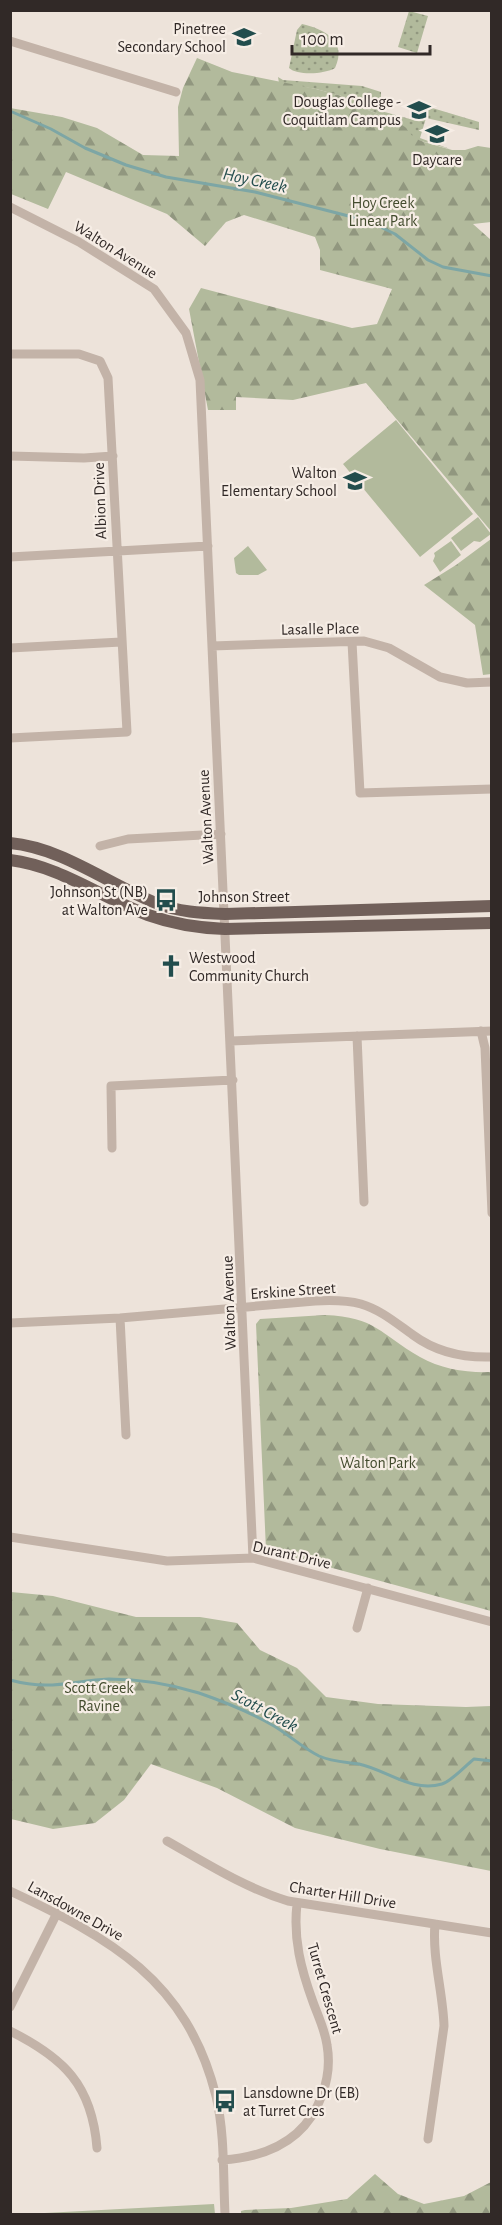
<svg xmlns="http://www.w3.org/2000/svg" width="502" height="2225" font-family="'Alegreya Sans',sans-serif">
  <defs>
    <pattern id="grass-dots" width="8" height="8" patternUnits="userSpaceOnUse" patternTransform="scale(1.5)"><rect width="8" height="8" fill="#b2ba9c"/><path d="M2 2h.1M6 6h.1" fill="none" stroke="#91977f" stroke-width="1.8" stroke-linecap="round"/></pattern>
    <pattern id="forest-firs" width="22" height="20" patternUnits="userSpaceOnUse" patternTransform="scale(1.5)"><rect width="22" height="20" fill="#b2ba9c"/><path d="M5 1l3.5 6h-7zM16 11l3.5 6h-7z" fill="#91977f"/></pattern>
  </defs>
  <rect width="100%" height="100%" fill="#ede3da"/>
  <path fill="url(#grass-dots)" d="M 409,11 L 428,16 L 417,53 L 398,47 Z
    M 302,24 C 324,29 348,41 335,68 C 325,74 298,76 289,68 L 297,30 Z
    M 278,77 L 283,80 L 362,86 L 381,92 L 381,111 L 410,119 L 419,104 L 479,122 L 479,130 L 426,118 L 420,138 L 450,149 L 414,139 L 397,122 L 368,110 L 349,98 L 316,89 L 279,83 Z"/>
  <path fill="url(#forest-firs)" d="M 197,58 L 232,72 L 316,89 L 349,98 L 368,110 L 397,122 L 405,127 L 414,138 L 424,142 L 452,150 L 465,150 L 478,146 L 491,148 L 491,222 L 473,224 L 491,240 L 491,531 L 366,383 L 293,400 L 236,397 L 236,410 L 208,410 L 189,309 L 201,288 L 352,328 L 377,324 L 392,289 L 320,270 L 320,250 L 315,237 L 244,215 L 226,222 L 205,246 L 167,214 L 66,172 L 48,209 L 11,194 L 10,108 L 62,117 L 97,128 L 143,155 L 179,156 L 178,107 L 183,88 Z
    M 491,539 L 491,674 L 483,675 L 475,625 L 424,585 L 456,565 Z
    M 325,1315 C 376,1317 380,1334 420,1357 C 441,1369 467,1373 491,1372 L 491,1611 L 266,1550 L 256,1324 L 260,1319 Z
    M 11,1592 L 53,1596 L 136,1617 L 200,1617 L 237,1623 L 260,1650 L 297,1668 L 326,1697 L 378,1704 L 466,1707 L 491,1706 L 491,1871 L 380,1849 L 295,1828 L 217,1788 L 151,1764 L 124,1800 L 95,1823 L 53,1829 L 11,1819 Z
    M 375,2174 L 398,2194 L 424,2204 L 464,2196 L 491,2182 L 491,2214 L 241,2214 L 241,2211 L 245,2210 L 291,2208 L 347,2199 Z"/>
  <path fill="#b2ba9c" d="M 396,420 L 473,514 L 420,557 L 343,464 Z
    M 478,517 L 491,534 L 480,542 L 474,541 L 461,551 L 451,538 Z
    M 451,541 L 461,555 L 440,572 L 433,561 L 435,556 L 434,553 Z
    M 248,546 L 267,570 L 258,575 L 239,575 L 236,573 L 234,558 Z
    M 214,2204 L 215,2214 L 26,2214 Z"/>
  <g fill="none" stroke-linecap="round" stroke-linejoin="round">
    <path stroke="#7da6a5" stroke-width="3" d="M 10,111 L 51,129 L 85,148 L 126,165 L 166,177 L 255,192 L 368,221 L 395,234 L 428,260 L 443,267 L 492,276
      M 10,1680 C 50,1691 71,1681 109,1679 C 140,1679 170,1684 199,1693 C 225,1702 250,1712 274,1726 C 289,1735 303,1748 319,1756 C 332,1762 346,1762 359,1764 C 387,1770 412,1793 442,1784 C 452,1781 465,1766 474,1759 L 492,1761"/>
    <path stroke="#c3b3a8" stroke-width="9" d="M 10,41 L 176,92
      M 10,207 L 79,242 L 154,289 L 186,333 L 200,380 L 253,1558
      M 10,354 L 79,354 L 100,361 L 108,378 L 127,732 L 10,738
      M 10,456 L 84,458 L 113,456
      M 10,557 L 208,546
      M 352,642 L 360,793 L 492,789
      M 212,646 L 364,641 L 389,648 L 440,677 L 467,683 L 492,682
      M 10,648 L 121,642
      M 100,846 L 128,839 L 221,834
      M 481,1031 L 485,1048 L 492,1213
      M 357,1036 L 364,1202
      M 231,1041 L 492,1031
      M 112,1148 L 111,1086 L 233,1080
      M 120,1318 L 126,1435
      M 10,1323 L 120,1318 L 315,1301 C 331,1300 346,1300 361,1304 C 381,1310 396,1323 413,1335 C 436,1352 463,1358 492,1357
      M 10,1537 L 167,1561 L 253,1558 L 492,1622
      M 357,1628 L 368,1588
      M 167,1841 C 206,1863 245,1888 288,1901 L 492,1933
      M 10,1891 C 110,1938 187,1980 216,2096 C 225,2134 223,2176 225,2214
      M 10,2007 L 57,1913
      M 10,2031 C 64,2058 92,2085 97,2148
      M 428,2139 L 444,2026 C 443,1992 432,1958 435,1924
      M 222,2160 C 268,2157 306,2140 322,2095 C 328,2079 330,2062 327,2045 C 325,2030 318,2016 313,2002 C 301,1969 293,1939 297,1904"/>
    <path stroke="#71605a" stroke-width="12" d="M 10,843 C 63,848 108,884 156,903 C 178,912 201,913 225,914 L 492,906
      M 10,860 C 60,866 102,898 148,915 C 173,924 199,928 225,929 L 492,923"/>
  </g>
  <defs>
    <g id="school-bare" transform="scale(1.8)"><path d="M0-5L7-2L0 1L-7-2ZM-4 1L0 2.5L4 1V4Q0 6-4 4Z" fill="#224d4d" stroke="#f6ede5" stroke-width="2.5" paint-order="stroke"/></g>
    <g id="university-bare" transform="scale(1.8)"><path d="M0-5L7-2L0 1L-7-2ZM-4 1L0 2.5L4 1V4Q0 6-4 4Z" fill="#224d4d" stroke="#f6ede5" stroke-width="2.5" paint-order="stroke"/></g>
    <g id="bus-bare" transform="scale(1.8)"><path d="M-5-6H5V4H4V6H2V4H-2V6H-4V4H-5ZM-3.5-4V0h7V-4ZM-3.5 1.2v1.5H-2V1.2ZM2 1.2v1.5H3.5V1.2Z" fill="#224d4d" stroke="#f6ede5" stroke-width="2.5" paint-order="stroke"/></g>
    <g id="church-bare" transform="scale(1.8)"><path d="M-1.2-6h2.4v3.5h3.3v2.4h-3.3V6h-2.4V-.1h-3.3v-2.4h3.3Z" fill="#224d4d" stroke="#f6ede5" stroke-width="2.5" paint-order="stroke"/></g>
  </defs>
  <g fill-rule="evenodd">
    <use href="#school-bare" x="244" y="37"/>
    <use href="#university-bare" x="419" y="110"/>
    <use href="#school-bare" x="437" y="134"/>
    <use href="#school-bare" x="355" y="481"/>
    <use href="#bus-bare" x="166" y="900"/>
    <use href="#church-bare" x="171" y="966"/>
    <use href="#bus-bare" x="225" y="2101"/>
  </g>
  <g text-anchor="middle" stroke-width="4.5" stroke-linejoin="round" paint-order="stroke">
    <g font-size="16" fill="#312927" stroke="#f6ede5" text-anchor="end">
      <text x="226" y="34">Pinetree<tspan x="226" dy="18">Secondary School</tspan></text>
      <text x="401" y="107">Douglas College -<tspan x="401" dy="18">Coquitlam Campus</tspan></text>
      <text x="437" y="165" text-anchor="middle">Daycare</text>
      <text x="337" y="478">Walton<tspan x="337" dy="18">Elementary School</tspan></text>
      <text x="148" y="897">Johnson St (NB)<tspan x="148" dy="18">at Walton Ave</tspan></text>
      <text x="189" y="963" text-anchor="start">Westwood<tspan x="189" dy="18">Community Church</tspan></text>
      <text x="243" y="2098" text-anchor="start">Lansdowne Dr (EB)<tspan x="243" dy="18">at Turret Cres</tspan></text>
    </g>
    <g font-size="16" fill="#434c2e" stroke="#f6ede5">
      <text x="383" y="208">Hoy Creek<tspan x="383" dy="18">Linear Park</tspan></text>
      <text x="378" y="1468">Walton Park</text>
      <text x="99" y="1693">Scott Creek<tspan x="99" dy="18">Ravine</tspan></text>
    </g>
    <g font-size="16" fill="#312927" stroke="#f6ede5">
      <text transform="translate(116 249) rotate(32)" y="6">Walton Avenue</text>
      <text transform="translate(99 501) rotate(-92)" y="6">Albion Drive</text>
      <text transform="translate(320 628) rotate(-1)" y="6">Lasalle Place</text>
      <text transform="translate(205 817) rotate(-93)" y="6">Walton Avenue</text>
      <text x="244" y="902">Johnson Street</text>
      <text transform="translate(293 1290) rotate(-4)" y="6">Erskine Street</text>
      <text transform="translate(228 1303) rotate(-92)" y="6">Walton Avenue</text>
      <text transform="translate(292 1554) rotate(13)" y="6">Durant Drive</text>
      <text transform="translate(343 1894) rotate(9)" y="6">Charter Hill Drive</text>
      <text transform="translate(76 1910) rotate(29)" y="6">Lansdowne Drive</text>
      <text transform="translate(326 1988) rotate(74)" y="6">Turret Crescent</text>
    </g>
    <g font-size="18" font-style="italic" fill="#224d4d" stroke="#f6ede5">
      <text transform="translate(255 180) rotate(12)" y="6">Hoy Creek</text>
      <text transform="translate(265 1710) rotate(28)" y="6">Scott Creek</text>
    </g>
  </g>
  <rect width="502" height="2225" fill="none" stroke="#312927" stroke-width="24"/>
  <path d="M292 45v9h138v-9" fill="none" stroke="#312927" stroke-width="3"/>
  <text x="301" y="45" font-size="18" fill="#312927" stroke="#f6ede5" stroke-width="4.5" paint-order="stroke">100 m</text>
</svg>
